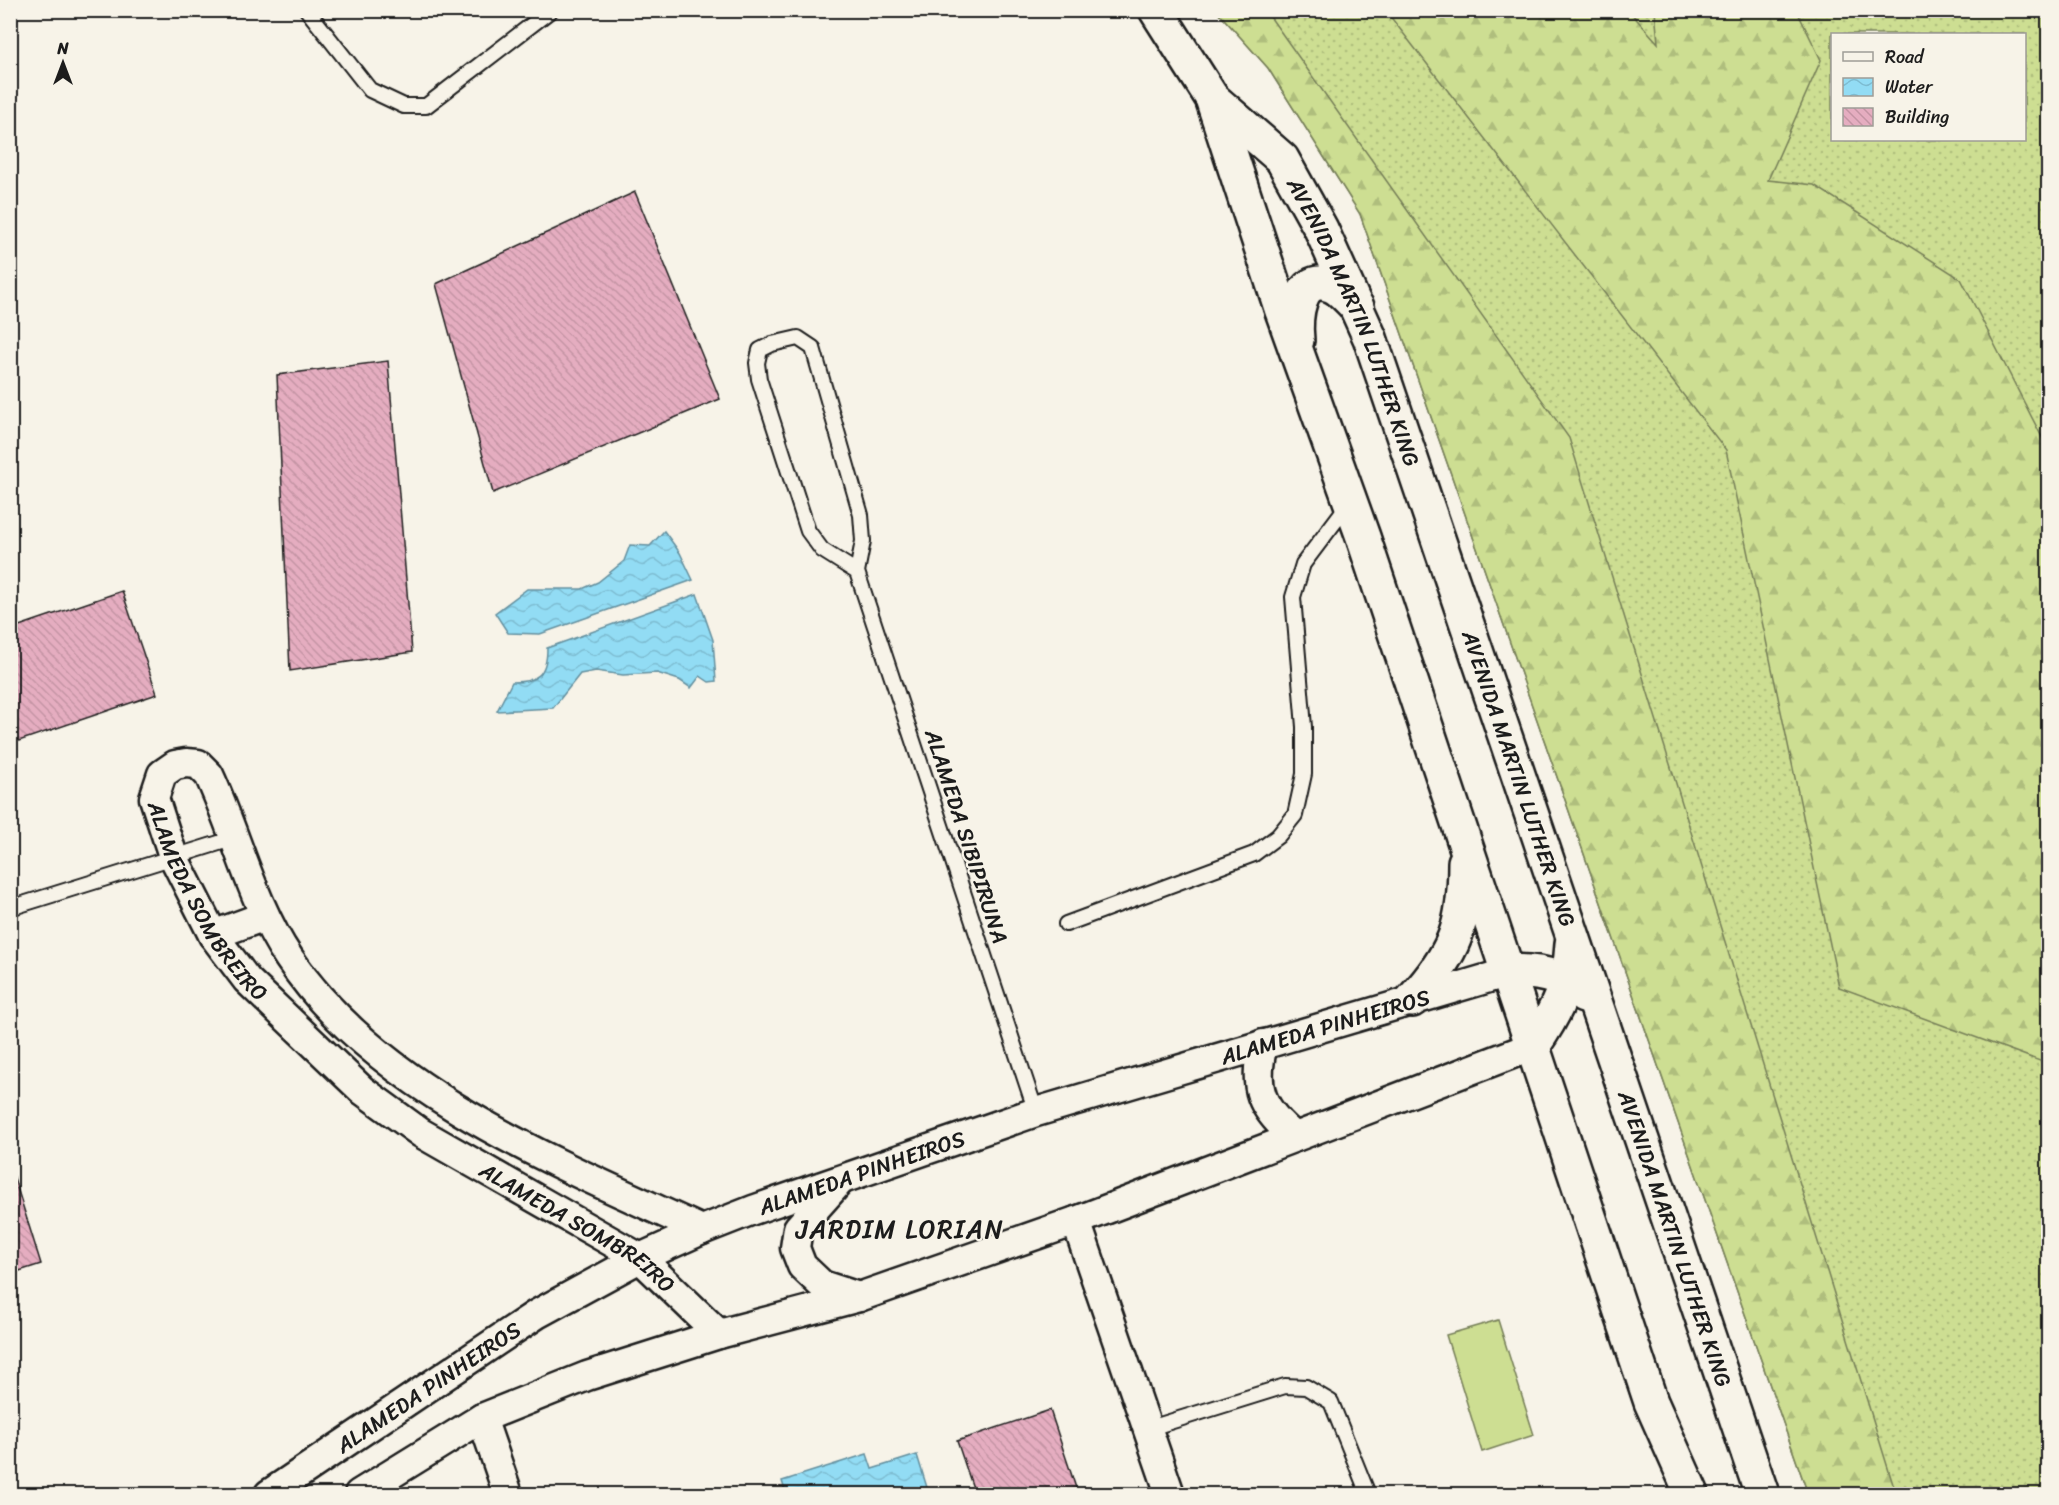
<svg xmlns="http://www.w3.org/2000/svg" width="2059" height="1505" font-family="Sriracha,sans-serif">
  <defs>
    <pattern id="grass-dots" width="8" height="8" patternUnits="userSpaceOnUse" patternTransform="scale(1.5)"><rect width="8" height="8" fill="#cdde92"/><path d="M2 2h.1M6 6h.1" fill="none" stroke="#afbe7d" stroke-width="1.8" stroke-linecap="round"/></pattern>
    <pattern id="forest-firs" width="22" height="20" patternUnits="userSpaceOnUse" patternTransform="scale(1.5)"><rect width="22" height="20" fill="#cdde92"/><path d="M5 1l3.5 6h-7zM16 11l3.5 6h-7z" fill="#afbe7d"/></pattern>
    <pattern id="water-waves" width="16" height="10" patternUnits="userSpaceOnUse" patternTransform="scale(1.5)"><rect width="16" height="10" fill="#92dcf4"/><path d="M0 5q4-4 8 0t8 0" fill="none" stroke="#7dbcd1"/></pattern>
    <pattern id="building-back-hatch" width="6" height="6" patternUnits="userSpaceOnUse" patternTransform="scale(1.5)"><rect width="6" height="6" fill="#e5adc0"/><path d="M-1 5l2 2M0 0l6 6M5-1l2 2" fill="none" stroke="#c494a4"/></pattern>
  </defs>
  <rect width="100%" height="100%" fill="#f7f3e8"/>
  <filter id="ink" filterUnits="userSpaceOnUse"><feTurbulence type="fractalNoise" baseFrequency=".0167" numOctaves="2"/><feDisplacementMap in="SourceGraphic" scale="12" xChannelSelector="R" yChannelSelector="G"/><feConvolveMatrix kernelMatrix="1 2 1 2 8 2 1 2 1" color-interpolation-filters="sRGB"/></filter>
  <g filter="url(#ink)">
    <path fill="url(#grass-dots)" stroke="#747d57" stroke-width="1.5" fill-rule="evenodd" d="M 1217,11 L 2048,11 L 2048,1494 L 1808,1494 L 1360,214 L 1268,68 ZM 1832,34 L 2024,34 L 2024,140 L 1832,140 Z"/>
    <path fill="url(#forest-firs)" stroke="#747d57" stroke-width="1.5" d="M 1217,11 L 1266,11 L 1569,438 L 1896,1494 L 1808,1494 L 1360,214 L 1268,68 Z
      M 1386,11 L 1629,11 L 1658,43 L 1655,11 L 1797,11 L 1821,60 L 1768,180 L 1814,185 L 1961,279 L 2048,449 L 2048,1064 L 1839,987 L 1726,450 Z"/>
    <path fill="#cdde92" stroke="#747d57" stroke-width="1.5" d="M 1498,1320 L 1534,1435 L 1482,1452 L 1446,1335 Z"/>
    <path fill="url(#water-waves)" stroke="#638f9e" stroke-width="1.5" d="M 664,531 L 680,553 L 693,580 L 540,634 L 508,633 L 495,613 L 527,589 L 582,589 L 598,582 L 624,561 L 630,545 L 650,546 Z
      M 697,594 L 713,640 L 716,681 L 709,682 L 700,676 L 691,688 L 679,680 L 657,673 L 623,675 L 596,671 L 580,674 L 553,708 L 497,711 L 512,682 C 537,682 547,675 547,648 Z
      M 867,1454 L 872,1469 L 917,1455 L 929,1494 L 884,1494 L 882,1489 L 866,1494 L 786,1494 L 782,1481 Z"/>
    <path fill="url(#building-back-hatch)" stroke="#1c1c1c" stroke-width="1.5" d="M 635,192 L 720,399 L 493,493 L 436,284 Z
      M 388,361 L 412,652 L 290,671 L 277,375 Z
      M 122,591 L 157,694 L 10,744 L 10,629 Z
      M 10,1165 L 41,1264 L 10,1274 Z
      M 1050,1410 L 1078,1494 L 975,1494 L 957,1441 Z"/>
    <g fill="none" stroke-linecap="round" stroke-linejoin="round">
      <g stroke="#1c1c1c" stroke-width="18">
        <path id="lane" d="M 307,10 L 370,90 L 404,106 L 426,106 L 551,10
          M 857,572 L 822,550 L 808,531 L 759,379 L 757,363 L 760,350 L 772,344 L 798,338 L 813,348 L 861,515 L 863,541 L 857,572 L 1036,1112
          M 10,908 L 235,838
          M 1066,924 L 1254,854 L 1278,836 L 1295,815 L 1304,774 L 1304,727 L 1293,597 L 1303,564 L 1349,503
          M 1147,1429 L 1285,1386 L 1306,1387 L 1331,1402 L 1368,1494"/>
      </g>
      <g stroke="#1c1c1c" stroke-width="33">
        <g id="street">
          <path d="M 213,935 L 265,916"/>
          <path d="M 1263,1044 C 1252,1088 1261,1109 1295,1137"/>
          <path d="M 839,1182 L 798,1228 L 795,1248 L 802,1266 L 822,1285 L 859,1297"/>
          <path d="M 1076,1221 L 1170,1494"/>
          <path id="s1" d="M 702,1230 C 561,1165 378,1092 289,958 C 252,903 237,835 209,775 L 198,764 L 186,763 L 175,765 L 162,774 L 154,798 L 173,856 L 213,935 L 247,980 L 362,1090 L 421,1133 L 640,1258 L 719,1334"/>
          <path d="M 482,1418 L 508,1494"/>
          <path id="s2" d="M 269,1494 L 537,1314 L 640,1258 L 702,1230 L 753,1210 L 1036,1112 L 1509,972"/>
          <path d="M 359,1494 L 482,1418 L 587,1376 L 719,1334 L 859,1297 L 1076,1221 L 1533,1046"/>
        </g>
      </g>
      <g stroke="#1c1c1c" stroke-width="38">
        <g id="secondary">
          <path d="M 1156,10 L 1212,98 L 1282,311 L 1363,537 L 1651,1402 L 1692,1494"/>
          <path id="s3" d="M 1213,99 L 1282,159 L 1321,229 L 1370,338 L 1762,1494"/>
          <path d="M 1297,340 C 1295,320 1297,273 1330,285 C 1340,288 1349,300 1357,307"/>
          <path d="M 1509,972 C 1537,970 1564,976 1584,996"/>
          <path d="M 1412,1000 C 1455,953 1465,926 1465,862"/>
          <path d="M 1533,1046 C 1556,1013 1570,984 1572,944"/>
        </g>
      </g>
      <use href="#lane" stroke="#f7f3e8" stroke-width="14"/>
      <use href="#street" stroke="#f7f3e8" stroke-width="28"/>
      <use href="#secondary" stroke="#f7f3e8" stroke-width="33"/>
    </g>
  </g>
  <g text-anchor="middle" stroke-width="4.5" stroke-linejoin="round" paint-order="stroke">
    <g font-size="22" fill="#1c1c1c" stroke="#f7f3e8">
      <text dy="8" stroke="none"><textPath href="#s3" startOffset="270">AVENIDA MARTIN LUTHER KING</textPath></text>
      <text dy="8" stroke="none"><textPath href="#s3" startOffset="756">AVENIDA MARTIN LUTHER KING</textPath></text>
      <text transform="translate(967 836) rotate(72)" y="8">ALAMEDA SIBIPIRUNA</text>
      <text dy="8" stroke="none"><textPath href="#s1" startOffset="898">ALAMEDA SOMBREIRO</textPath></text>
      <text dy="8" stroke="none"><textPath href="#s2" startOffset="1164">ALAMEDA PINHEIROS</textPath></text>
      <text dy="8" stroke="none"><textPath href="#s2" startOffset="678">ALAMEDA PINHEIROS</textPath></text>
      <text dy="8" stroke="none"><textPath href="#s1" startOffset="1402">ALAMEDA SOMBREIRO</textPath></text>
      <text dy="8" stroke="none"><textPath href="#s3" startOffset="1242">AVENIDA MARTIN LUTHER KING</textPath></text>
      <text dy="8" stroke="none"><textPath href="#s2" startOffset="192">ALAMEDA PINHEIROS</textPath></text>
    </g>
    <g font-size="26" letter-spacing="1.5" fill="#1c1c1c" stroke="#f7f3e8">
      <text x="900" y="1238">JARDIM LORIAN</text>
    </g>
  </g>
  <rect width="2059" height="1505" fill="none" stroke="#f7f3e8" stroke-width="36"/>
  <rect x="18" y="18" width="2023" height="1469" fill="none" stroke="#1c1c1c" stroke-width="2" filter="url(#ink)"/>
  <rect x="1831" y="33" width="195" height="108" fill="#f7f3e8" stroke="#9f9d96" stroke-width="1.5"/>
  <rect x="1843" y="52" width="30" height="9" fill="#f7f3e8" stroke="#9f9d96" stroke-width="1.5"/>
  <text x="1885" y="63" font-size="18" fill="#1c1c1c">Road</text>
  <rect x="1843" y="78" width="30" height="18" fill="url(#water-waves)" stroke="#9f9d96" stroke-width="1.5"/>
  <text x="1885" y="93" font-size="18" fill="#1c1c1c">Water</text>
  <rect x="1843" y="108" width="30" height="18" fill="url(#building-back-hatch)" stroke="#9f9d96" stroke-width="1.5"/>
  <text x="1885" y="123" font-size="18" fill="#1c1c1c">Building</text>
  <g transform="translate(63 63)" stroke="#f7f3e8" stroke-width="4.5" paint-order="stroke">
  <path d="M0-4.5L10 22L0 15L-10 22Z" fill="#1c1c1c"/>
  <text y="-9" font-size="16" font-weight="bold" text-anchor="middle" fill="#1c1c1c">N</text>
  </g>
</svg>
